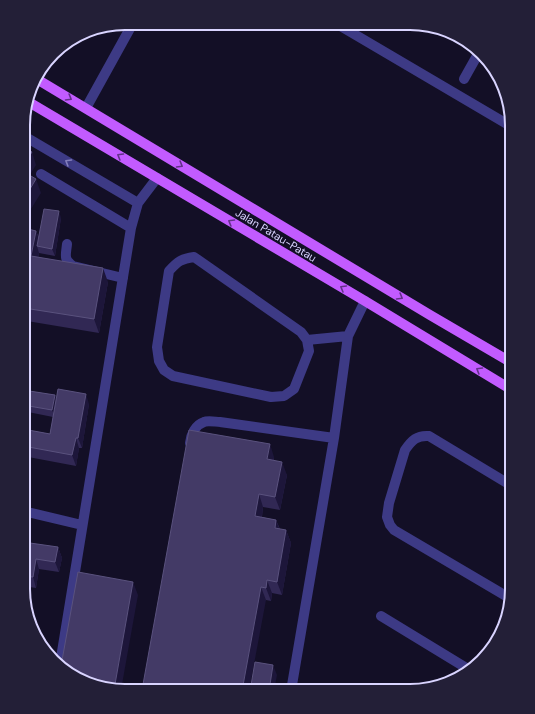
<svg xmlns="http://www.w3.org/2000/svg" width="535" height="714" font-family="'DM Sans',sans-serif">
  <rect width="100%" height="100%" fill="#130f26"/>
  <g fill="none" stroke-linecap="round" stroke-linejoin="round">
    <path stroke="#3d3a85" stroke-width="10" d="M 337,24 L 512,127
      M 464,79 L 478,54
      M 86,108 L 133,23
      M 24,136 L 138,203
      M 41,174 L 131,228
      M 67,244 C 66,255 63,259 73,266 L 123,278
      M 194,257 L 301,332 L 307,340 L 309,351 L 294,389 L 284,396 L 271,397 L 173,376 L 164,370 L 159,361 L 157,347 L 169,271 C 178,261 181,259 194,257 Z
      M 307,340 L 348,336
      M 190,443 C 191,435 195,425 204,422 C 208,420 216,422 220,422 L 334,438
      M 23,470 L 24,466
      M 23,511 L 82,525
      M 511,599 L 394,530 L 390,525 L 387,517 L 389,503 L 405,450 C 412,440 417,435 429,436 L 512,486
      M 381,616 L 468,669
      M 60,664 L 131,228 L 138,203 L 157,178
      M 291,691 L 334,438 L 348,336 L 365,301"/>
    <path stroke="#c25bff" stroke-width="10" d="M 35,78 L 430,315 L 512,363
      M 27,101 L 365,301 L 512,390"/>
  </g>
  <path fill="#312854" d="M 61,218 L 55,256 L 39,253 L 38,258 L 108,282 L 99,333 L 27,321 L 23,340 L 24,228 L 36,231 L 39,237 Z
    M 23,390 L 55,395 L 56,399 L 89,404 L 82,448 L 79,448 L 76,466 L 23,456 L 23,429 L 50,434 L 53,417 L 23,411 Z
    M 274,457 L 274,460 L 287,475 L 280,510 L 263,507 L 262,517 L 276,520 L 280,529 L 286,530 L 291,543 L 282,595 L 272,593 L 271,601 L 266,600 L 142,690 Z
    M 23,542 L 58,547 L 62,558 L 59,572 L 39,569 L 36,588 L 23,586 Z"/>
  <path fill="#1d163a" d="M 32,152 L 36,165 L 25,183 L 24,179 L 24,164 Z
    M 36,179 L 41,193 L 24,220 L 24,199 Z
    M 59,211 L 61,218 L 55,256 L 52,249 Z
    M 36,231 L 41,244 L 37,246 L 39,253 L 36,270 L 31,256 Z
    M 103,268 L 108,282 L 99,333 L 94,319 Z
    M 24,311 L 27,321 L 23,340 Z
    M 86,394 L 89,404 L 82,448 L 78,438 Z
    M 55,395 L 57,402 L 55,417 L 52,410 Z
    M 76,438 L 79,448 L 76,466 L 72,455 Z
    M 270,444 L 274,457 L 272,472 L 267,459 Z
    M 282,462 L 287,475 L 280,510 L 275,497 Z
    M 259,494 L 263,507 L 260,529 L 255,516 Z
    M 276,520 L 281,533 L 275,528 Z
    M 286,530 L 291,543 L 282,595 L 277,582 Z
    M 58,547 L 62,558 L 59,572 L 55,562 Z
    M 36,559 L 39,569 L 36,588 L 33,577 Z
    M 267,580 L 272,593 L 271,601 L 266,588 Z
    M 133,582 L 138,595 L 121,690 L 114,690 Z
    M 261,587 L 266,600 L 249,691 L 242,691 Z
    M 273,665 L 277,675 L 274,691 L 269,691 Z"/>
  <path fill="#433a66" stroke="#5a527e" d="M 24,147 L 32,152 L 24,164 Z
    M 24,172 L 36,179 L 24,199 Z
    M 44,209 L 59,211 L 52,249 L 37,246 Z
    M 24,228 L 36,231 L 31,256 L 103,268 L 94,319 L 24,308 Z
    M 58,389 L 86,394 L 78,438 L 76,438 L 72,455 L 23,446 L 23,429 L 50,434 Z
    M 23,390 L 55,395 L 52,410 L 23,405 Z
    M 189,430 L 270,444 L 267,459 L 282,462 L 275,497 L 259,494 L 255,516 L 276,520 L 275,528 L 286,530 L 277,582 L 267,580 L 266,588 L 261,587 L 242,691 L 142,690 Z
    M 23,542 L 58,547 L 55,562 L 36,559 L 33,577 L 23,576 Z
    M 78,572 L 133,582 L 114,690 L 112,690 L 68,674 L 61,666 Z
    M 255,662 L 273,665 L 269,691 L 250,691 Z"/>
  <defs><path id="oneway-chevron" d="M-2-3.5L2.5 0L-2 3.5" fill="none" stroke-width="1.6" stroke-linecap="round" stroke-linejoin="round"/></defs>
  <g stroke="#623188">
    <use href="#oneway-chevron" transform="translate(69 98) rotate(31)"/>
    <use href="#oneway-chevron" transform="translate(120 156) rotate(-149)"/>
    <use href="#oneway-chevron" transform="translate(180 165) rotate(31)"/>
    <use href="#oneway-chevron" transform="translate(231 222) rotate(-149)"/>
    <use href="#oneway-chevron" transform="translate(343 288) rotate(-150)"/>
    <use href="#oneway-chevron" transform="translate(400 297) rotate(31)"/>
    <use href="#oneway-chevron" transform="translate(479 370) rotate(-149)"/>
  </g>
  <use stroke="#837fbc" href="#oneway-chevron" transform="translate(68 162) rotate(-149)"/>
  <g text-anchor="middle" stroke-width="3" stroke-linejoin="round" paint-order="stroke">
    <g font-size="11" fill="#d9d4ff" stroke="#130f26">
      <text transform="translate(276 235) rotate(31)" y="4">Jalan Patau-Patau</text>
    </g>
  </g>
  <path d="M0 0H535V714H0ZM125 30H410A95 95 0 0 1 505 125V589A95 95 0 0 1 410 684H125A95 95 0 0 1 30 589V125A95 95 0 0 1 125 30Z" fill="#231f37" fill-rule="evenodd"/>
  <path fill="none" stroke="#d9d4ff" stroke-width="2" d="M125 30H410A95 95 0 0 1 505 125V589A95 95 0 0 1 410 684H125A95 95 0 0 1 30 589V125A95 95 0 0 1 125 30Z"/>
</svg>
